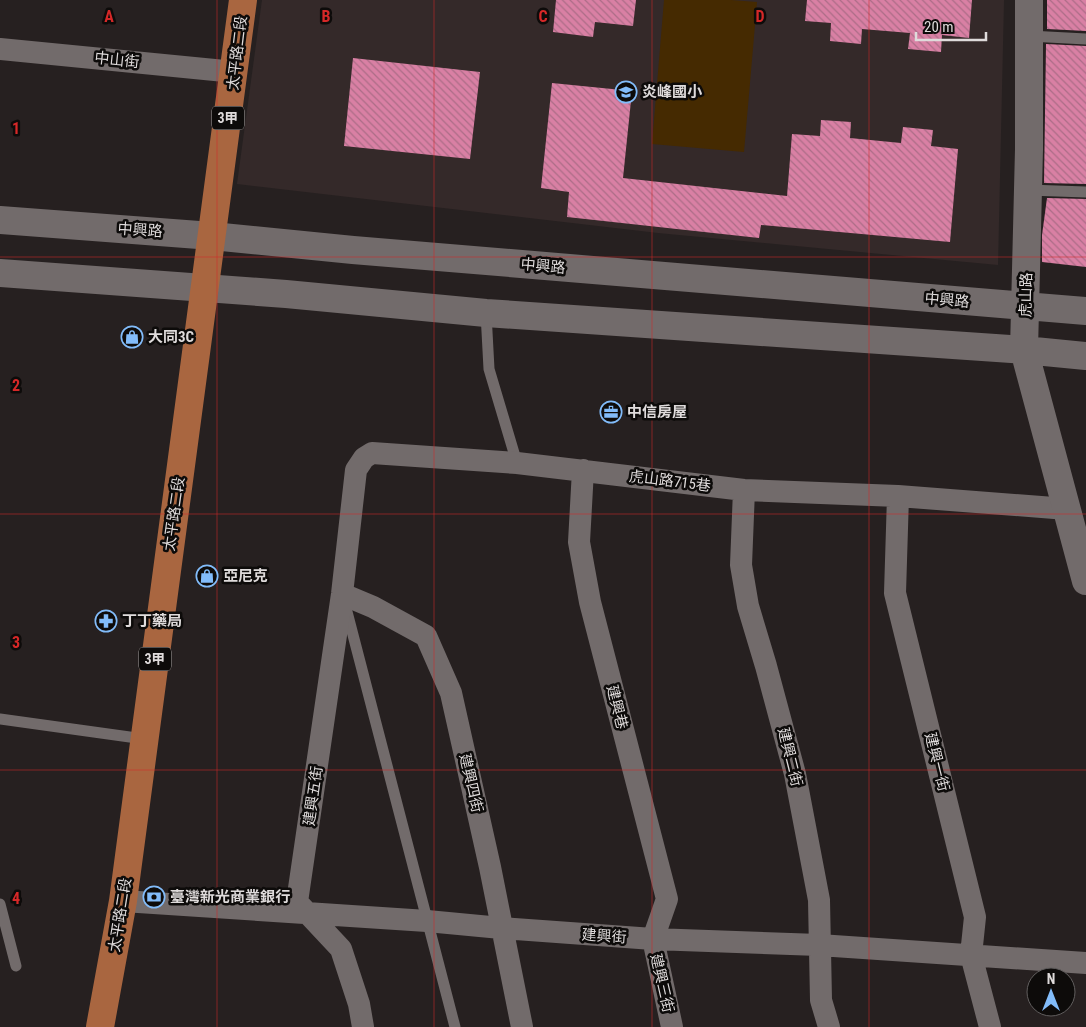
<svg xmlns="http://www.w3.org/2000/svg" width="1086" height="1027" font-family="'Roboto Condensed','Noto Sans TC',sans-serif">
  <defs>
    <pattern id="building-back-hatch" width="6" height="6" patternUnits="userSpaceOnUse" patternTransform="scale(1.25)"><rect width="6" height="6" fill="#d980a4"/><path d="M-1 5l2 2M0 0l6 6M5-1l2 2" fill="none" stroke="#ac6d87"/></pattern>
  </defs>
  <rect width="100%" height="100%" fill="#262020"/>
  <path fill="#342929" d="M 262,0 L 1004,0 L 998,265 L 658,233 L 237,184 Z"/>
  <path fill="#452a01" d="M 664,0 L 731,0 L 757,2 L 744,152 L 652,144 Z"/>
  <path fill="url(#building-back-hatch)" d="M 556,0 L 636,0 L 633,26 L 595,22 L 593,37 L 553,32 Z
    M 807,0 L 972,0 L 969,38 L 942,35 L 941,52 L 908,49 L 910,33 L 862,29 L 861,44 L 830,41 L 831,23 L 805,21 Z
    M 1047,0 L 1086,0 L 1086,31 L 1047,29 Z
    M 1046,44 L 1086,46 L 1086,184 L 1044,183 Z
    M 353,58 L 480,72 L 470,159 L 344,146 Z
    M 552,83 L 632,91 L 623,178 L 787,196 L 792,134 L 820,136 L 821,120 L 851,122 L 850,138 L 901,143 L 903,127 L 933,130 L 931,146 L 958,149 L 950,242 L 761,225 L 759,238 L 567,217 L 569,192 L 541,188 Z
    M 1047,198 L 1086,199 L 1086,267 L 1042,262 L 1042,235 Z"/>
  <g fill="none" stroke-linecap="round" stroke-linejoin="round">
    <path stroke="#726b6b" stroke-width="11" d="M 1029,36 L 1086,39
      M 1028,190 L 1086,192
      M 486,313 L 489,369 L 517,463
      M 346,608 L 455,1027
      M 0,719 L 144,739
      M 0,904 L 16,966"/>
    <path stroke="#726b6b" stroke-width="22" d="M 0,49 L 235,72
      M 583,470 L 579,542 L 590,602 L 667,899 L 653,939 L 672,1027
      M 744,490 L 741,565 L 748,606 L 766,666 L 795,774 L 819,900 L 821,1000 L 829,1027
      M 898,496 L 895,593 L 975,917 L 971,955 L 990,1027
      M 342,594 L 373,607 L 426,636 L 451,693 L 490,867 L 522,1027
      M 123,901 L 427,921 L 501,928 L 653,939 L 819,945 L 1086,963
      M 363,1027 L 359,1004 L 341,949 L 297,902 L 342,594 L 356,470 L 364,458 L 372,453 L 517,463 L 744,490 L 898,496 L 1067,509"/>
    <path stroke="#726b6b" stroke-width="28" d="M 1029,0 L 1029,149 L 1024,350 L 1086,581
      M 0,220 L 212,236 L 353,250 L 1086,311
      M 0,273 L 286,294 L 486,313 L 1024,350 L 1086,356"/>
    <path stroke="#a96640" stroke-width="28" d="M 100,1027 L 123,901 L 243,0"/>
  </g>
  <path fill="none" stroke="#d62828" stroke-width="1" stroke-opacity="0.55" d="M 217,0 L 217,1027M 434,0 L 434,1027M 652,0 L 652,1027M 869,0 L 869,1027M 0,257 L 1086,257M 0,514 L 1086,514M 0,770 L 1086,770"/>
  <defs>
    <g id="school-ring" transform="scale(1.125)"><circle r="9.5" fill="#0d0b0a" stroke="#82bcfa" stroke-width="1.5"/><path d="M0-5L7-2L0 1L-7-2ZM-4 1L0 2.5L4 1V4Q0 6-4 4Z" fill="#82bcfa"/></g>
    <g id="shop-ring" transform="scale(1.125)"><circle r="9.5" fill="#0d0b0a" stroke="#82bcfa" stroke-width="1.5"/><path d="M-5-2.5h2.3a2.7 3.5 0 0 1 5.4 0H5L5.5 6h-11ZM-1.5-2.5h3a1.5 2.3 0 0 0-3 0Z" fill="#82bcfa"/></g>
    <g id="office-ring" transform="scale(1.125)"><circle r="9.5" fill="#0d0b0a" stroke="#82bcfa" stroke-width="1.5"/><path d="M-6-3h4V-5.5h4V-3h4V5H-6ZM-1-4.5V-3h2v-1.5ZM-6 0V1H6V0Z" fill="#82bcfa"/></g>
    <g id="pharmacy-ring" transform="scale(1.125)"><circle r="9.5" fill="#0d0b0a" stroke="#82bcfa" stroke-width="1.5"/><path d="M-2-6h4v4h4v4h-4v4h-4v-4h-4v-4h4Z" fill="#82bcfa"/></g>
    <g id="bank-ring" transform="scale(1.125)"><circle r="9.5" fill="#0d0b0a" stroke="#82bcfa" stroke-width="1.5"/><path d="M-6-4H6V4H-6ZM0-2.3a2.3 2.3 0 1 0 0 4.6a2.3 2.3 0 1 0 0-4.6Z" fill="#82bcfa"/></g>
  </defs>
  <g fill-rule="evenodd">
    <use href="#school-ring" x="626" y="92"/>
    <use href="#shop-ring" x="132" y="337"/>
    <use href="#office-ring" x="611" y="412"/>
    <use href="#shop-ring" x="207" y="576"/>
    <use href="#pharmacy-ring" x="106" y="621"/>
    <use href="#bank-ring" x="154" y="897"/>
  </g>
  <g text-anchor="middle" stroke-width="5" stroke-linejoin="round" paint-order="stroke">
    <g fill="#0d0b0a" stroke="#a09d9c" stroke-width="1">
      <rect x="212" y="106.5" width="32" height="23" rx="4"/>
      <rect x="139" y="647.5" width="32" height="23" rx="4"/>
    </g>
    <g font-size="14" font-weight="bold" fill="#dfdbdb">
      <text x="228" y="123">3甲</text>
      <text x="155" y="664">3甲</text>
    </g>
    <g font-size="15" fill="#dfdbdb" stroke="#0d0b0a">
      <text transform="translate(237 53) rotate(-83)" y="5">太平路二段</text>
      <text transform="translate(117 60) rotate(6)" y="5">中山街</text>
      <text transform="translate(140 230) rotate(4)" y="5">中興路</text>
      <text transform="translate(543 266) rotate(5)" y="5">中興路</text>
      <text transform="translate(1026 295) rotate(-89)" y="5">虎山路</text>
      <text transform="translate(947 300) rotate(5)" y="5">中興路</text>
      <text transform="translate(670 481) rotate(7)" y="5">虎山路715巷</text>
      <text transform="translate(174 514) rotate(-82)" y="5">太平路二段</text>
      <text transform="translate(617 707) rotate(76)" y="5">建興巷</text>
      <text transform="translate(790 757) rotate(76)" y="5">建興二街</text>
      <text transform="translate(937 762) rotate(76)" y="5">建興一街</text>
      <text transform="translate(471 783) rotate(77)" y="5">建興四街</text>
      <text transform="translate(313 796) rotate(-82)" y="5">建興五街</text>
      <text transform="translate(120 915) rotate(-81)" y="5">太平路二段</text>
      <text transform="translate(604 936) rotate(4)" y="5">建興街</text>
      <text transform="translate(662 983) rotate(77)" y="5">建興三街</text>
    </g>
    <g font-size="15" font-weight="bold" fill="#dfdbdb" stroke="#0d0b0a" text-anchor="start">
      <text x="642" y="97">炎峰國小</text>
      <text x="148" y="342">大同3C</text>
      <text x="627" y="417">中信房屋</text>
      <text x="223" y="581">亞尼克</text>
      <text x="122" y="626">丁丁藥局</text>
      <text x="170" y="902">臺灣新光商業銀行</text>
    </g>
  </g>
  <g font-size="16" text-anchor="middle" font-weight="bold" fill="#d62828" stroke="#0d0b0a" stroke-width="5" stroke-linejoin="round" paint-order="stroke">
    <text x="109" y="22">A</text>
    <text x="326" y="22">B</text>
    <text x="543" y="22">C</text>
    <text x="760" y="22">D</text>
    <text x="16" y="134">1</text>
    <text x="16" y="391">2</text>
    <text x="16" y="648">3</text>
    <text x="16" y="904">4</text>
  </g>
  <g transform="translate(1051 992)"><circle r="24" fill="#0d0b0a" stroke="#615e5e"/>
  <path d="M0-4L9 19L0 12L-9 19Z" fill="#82bcfa"/>
  <text y="-8" font-size="14" font-weight="bold" text-anchor="middle" fill="#dfdbdb">N</text>
  </g>
  <path d="M916 32v8h70v-8" fill="none" stroke="#dfdbdb" stroke-width="2.5"/>
  <text x="924" y="32" font-size="15" fill="#dfdbdb" stroke="#0d0b0a" stroke-width="4" paint-order="stroke">20 m</text>
</svg>
